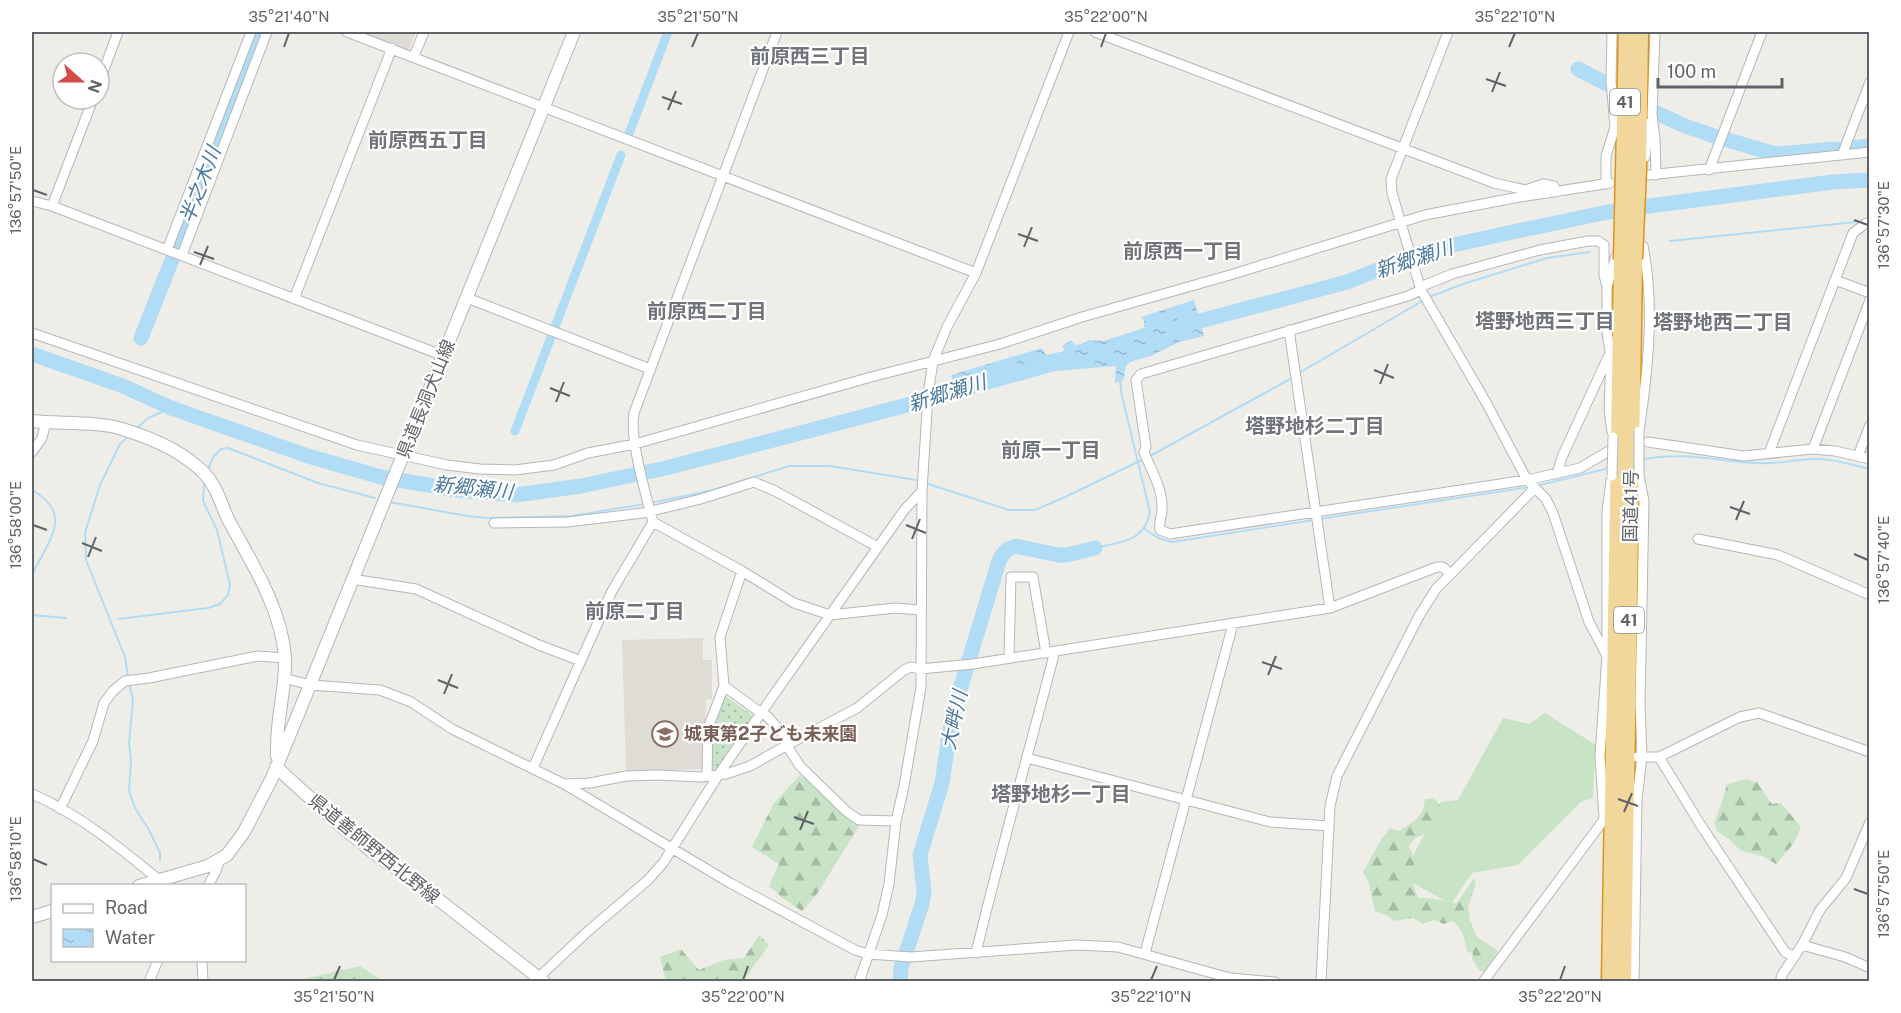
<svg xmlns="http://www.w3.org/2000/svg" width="1901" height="1013" font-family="'Public Sans','Noto Sans JP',sans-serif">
  <defs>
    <pattern id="forest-firs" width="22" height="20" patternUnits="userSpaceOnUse" patternTransform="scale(1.5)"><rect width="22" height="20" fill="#c9e3c7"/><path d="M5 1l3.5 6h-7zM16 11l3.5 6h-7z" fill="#a6bba5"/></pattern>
    <pattern id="park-dots" width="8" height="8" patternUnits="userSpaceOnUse" patternTransform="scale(1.5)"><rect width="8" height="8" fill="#c9e3c7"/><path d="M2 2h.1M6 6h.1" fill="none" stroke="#a6bba5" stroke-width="1.8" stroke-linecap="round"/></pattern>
    <pattern id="water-ripples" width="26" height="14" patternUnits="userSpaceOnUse" patternTransform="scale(1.5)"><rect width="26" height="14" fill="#b1dcf6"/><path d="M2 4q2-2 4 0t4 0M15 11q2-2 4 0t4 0" fill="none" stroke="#93b6cb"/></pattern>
  </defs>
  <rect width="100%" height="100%" fill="#efede8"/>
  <path fill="#dfdcd6" d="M 357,32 L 416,32 L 409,49 L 406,51 Z
    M 703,638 L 703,660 L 712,660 L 712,699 L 706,699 L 704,769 L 626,771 L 622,640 Z"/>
  <path fill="#c9e3c7" d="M 1545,713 L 1596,745 L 1593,798 L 1581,802 L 1518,865 L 1472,873 L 1451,904 L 1402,877 L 1441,802 L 1458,800 L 1503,718 L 1529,724 Z"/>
  <path fill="url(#forest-firs)" d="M 800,775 L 828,795 L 859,826 L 817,894 L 802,911 L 781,897 L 769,886 L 779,864 L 752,847 L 774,803 Z
    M 1747,779 L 1758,783 L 1772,804 L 1781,803 L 1801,827 L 1794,843 L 1776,864 L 1764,857 L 1740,850 L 1729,839 L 1717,831 L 1714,823 L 1722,802 L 1727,784 Z
    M 1434,798 L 1441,807 L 1431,831 L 1415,838 L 1409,846 C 1411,851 1414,856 1414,860 C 1415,876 1410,883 1419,898 C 1431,897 1444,902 1457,903 L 1474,878 L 1476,883 L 1468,907 L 1470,921 L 1477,937 L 1498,951 L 1485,971 L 1480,971 L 1472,959 L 1473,953 L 1467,952 C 1465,940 1463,928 1452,921 L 1444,924 L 1433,920 L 1423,924 L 1413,918 L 1394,921 L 1388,916 L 1375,911 L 1369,883 L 1363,872 L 1381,840 L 1390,828 L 1400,831 C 1414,820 1423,819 1425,799 Z
    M 759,935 L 769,945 L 743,981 L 666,981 L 660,957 L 681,949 L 699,970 L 724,960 L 744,958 Z
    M 360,966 L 383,981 L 300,981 L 303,979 Z"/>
  <path fill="url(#park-dots)" d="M 724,695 L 755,717 L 717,772 L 711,772 L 712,726 Z"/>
  <path fill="url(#water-ripples)" d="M 1194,300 L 1204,336 L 1179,342 L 1151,356 L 1130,362 L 1126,366 L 1123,381 L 1115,383 L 1116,366 L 1054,371 L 1046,362 L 1017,369 L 997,377 L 954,385 L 951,375 L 1042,348 L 1046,355 L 1065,351 L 1062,346 L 1071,340 L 1075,345 L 1081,344 L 1089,340 L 1103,341 L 1144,328 L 1144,320 L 1141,317 Z"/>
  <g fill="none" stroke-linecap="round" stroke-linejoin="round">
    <path stroke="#b1dcf6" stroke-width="2" d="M 1670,241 L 1856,222
      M 1429,297 L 1466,283 L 1547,258 L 1590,252
      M 1299,373 L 1424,300
      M 136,429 L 148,418 L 171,408
      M 128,437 L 120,444 L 100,485 L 85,533 L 86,560 L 125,657 L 128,677
      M 1150,456 L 1292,378
      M 1641,460 C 1680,451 1716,461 1755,463 C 1775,465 1795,459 1815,459 C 1833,458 1852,465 1870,469
      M 207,471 L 214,456 L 221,449 L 228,448 L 318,483 L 375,498
      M 928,484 L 1009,510 L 1035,510 L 1063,498 L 1144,459
      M 1536,486 L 1609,468
      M 32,490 C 75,514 48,541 32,575
      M 389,502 L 468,516 L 487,518 L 572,516 L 645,504
      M 651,503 L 713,490 L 789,466 L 830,466 L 916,480
      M 1319,519 L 1530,487
      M 1145,529 C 1153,536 1161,540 1172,542 L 1314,520
      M 1095,548 C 1120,542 1145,542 1150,512 L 1122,396 L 1120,381
      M 32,615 L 66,618
      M 118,619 L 208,608 L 220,604 L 228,595 L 230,585 L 217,530 L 203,501 L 204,482
      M 129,682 L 133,700 L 129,743 L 131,761 L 129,791 L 135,808 L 149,830 L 160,853 L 160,860"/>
    <path stroke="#b1dcf6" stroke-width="9" d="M 628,136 L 668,32
      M 515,431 L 621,155"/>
    <path stroke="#b1dcf6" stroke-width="15" d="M 1578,69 L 1607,84
      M 1657,113 L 1685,126 L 1714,136
      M 1728,140 L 1775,154 L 1837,149
      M 1852,148 L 1870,146
      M 1181,326 L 1347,282 L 1426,251 L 1508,233 L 1608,212 L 1649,206 L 1833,182 L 1870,180
      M 141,338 L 221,136 L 260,32
      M 32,354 L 123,386 L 171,408 L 308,456 L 381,477 L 457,490 L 516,495 L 581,486 L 666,468 L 896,408 L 1066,360
      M 900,982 L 901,968 L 922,904 L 924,893 L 920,855 L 942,783 L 952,716 L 999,561 C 1003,553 1007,548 1016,546 L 1058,555 L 1067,555 L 1095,548"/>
    <g stroke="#b4b7ba" stroke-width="11">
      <path id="street" d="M 347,32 L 976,273
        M 1095,32 L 1494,183 L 1526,190 L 1543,184 L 1554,186 L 1556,192
        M 1448,32 L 1391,179 L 1392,193 L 1421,290 L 1487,404 L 1527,480 L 1546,499 L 1553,513 L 1589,622 L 1607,656
        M 1655,32 L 1652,115 L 1655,139 L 1656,175
        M 414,56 L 424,32
        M 99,83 L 118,32
        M 1842,155 L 1870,82
        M 1645,157 L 1649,123
        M 1709,170 L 1762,32
        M 1648,175 L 1870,152
        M 1606,184 L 1606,156 L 1615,127 L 1611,81 L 1612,32
        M 32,201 L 52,206 L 444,356
        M 52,206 L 93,99
        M 167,250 L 251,32
        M 182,255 L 267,32
        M 1835,280 L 1870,293
        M 1420,287 L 1452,274 L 1540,250 L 1588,241 L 1598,241 L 1604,245 L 1604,275 L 1607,287
        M 1421,290 L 1408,296 L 1141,374 L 1136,380 L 1146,447 L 1144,452 C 1151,470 1162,487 1162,507 C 1163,515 1158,522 1160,530 L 1170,534 L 1527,480 L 1580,468 L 1609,451
        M 467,298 L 650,369
        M 294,299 L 392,48
        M 1289,330 L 1330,608
        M 32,333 L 357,445 L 447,465 L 480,469 L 515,470 L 554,465 L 588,453 L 635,444 L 871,377 L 1000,344 L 1082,317 L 1230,275 L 1425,215 L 1514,198 L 1610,183
        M 1639,431 C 1648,371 1655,306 1643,246
        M 1612,432 L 1609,410 L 1611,357 L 1607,332 L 1607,287 L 1616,256
        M 1648,442 L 1744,456 L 1813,449 L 1835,451 L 1870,459
        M 1813,449 L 1870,300
        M 32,452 L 42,438 L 46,422
        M 1769,453 L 1853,233 L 1865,224 L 1870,222
        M 1858,456 L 1870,425
        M 1557,474 L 1562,457 L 1609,355
        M 653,522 L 742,571 L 794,603 L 830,615 L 895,608 L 921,610
        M 494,523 L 567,522 L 643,513 L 701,499 L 754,482 L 775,491 L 878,547
        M 1698,539 L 1778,555 L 1870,595
        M 352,579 L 416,589 L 539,645 L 581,661
        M 1009,658 L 1011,577 L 1033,577 L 1046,653
        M 284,678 L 310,685 L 380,690 L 411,702 L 452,729 L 564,784 L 730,883 L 855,950 L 868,954 L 911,957 L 1076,945 L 1118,947 L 1230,978 L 1275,982
        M 724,686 L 761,713 L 767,716 L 791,743 L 857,708 L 904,670 L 911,667 L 920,669 L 973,664 L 1330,608 L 1437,567 L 1443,567 L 1450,574
        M 787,746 L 800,766 L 846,811 L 859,820 L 896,821
        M 1637,757 L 1659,757 L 1740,717 L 1759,713 L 1870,752
        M 1659,757 L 1700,824 L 1785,952 L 1794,957
        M 1027,758 L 1270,822 L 1329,826
        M 533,768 L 612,591 L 653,522 C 646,495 629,438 634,413 L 777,32
        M 707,776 L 708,728 L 724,686 L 720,637 L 742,571
        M 564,784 L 590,783 L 626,776 L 658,775 L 701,777 L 726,774 L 750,766 L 791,743
        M 32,794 C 79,814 119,847 159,880
        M 60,809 L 93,741 L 104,703 L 113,691 L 125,681 L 149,678 L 258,656 L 285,658
        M 208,886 L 216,871 L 219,861
        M 1802,945 L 1845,957 L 1870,968
        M 976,953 C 1000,852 1029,752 1055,651
        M 1145,953 L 1233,624
        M 202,960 L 203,982
        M 538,978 L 587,932 L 648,880 L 663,863 L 719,774 L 761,713 L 878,547 L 905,509 L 922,491
        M 149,982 L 158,960
        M 859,982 L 882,915 L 889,884 L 896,821 L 904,786 L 921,687 L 922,491 L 928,395 L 933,361 L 947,327 L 976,273 L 1069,32
        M 1321,982 L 1330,806 L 1337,776 L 1419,616 L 1436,589 L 1535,488
        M 1483,982 L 1603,821 L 1604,817 L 1600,756 L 1607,656 L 1607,511 L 1611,481
        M 1634,982 L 1637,799 L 1642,757 L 1640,704 L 1644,501 L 1639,476
        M 1780,982 L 1782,975 L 1802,945 L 1820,910 L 1846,878 L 1870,822"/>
    </g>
    <g stroke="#b4b6ba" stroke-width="14">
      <path id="secondary" d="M 32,421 C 59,424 97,421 122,429 C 152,438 184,452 205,474 C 217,487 221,504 228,519 C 251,562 281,607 285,657 C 286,681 280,705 278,729 C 277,738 277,747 277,756
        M 276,767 L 340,825 L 374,853 L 421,886 L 544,982
        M 139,886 L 208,866 L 227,855 L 244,832 L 272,778 L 310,685 L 574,32
        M 32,917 L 52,911"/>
    </g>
    <g stroke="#dc951a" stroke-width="19">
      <path id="highway" d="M 1638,170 L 1640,32
        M 1624,172 L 1627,32
        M 1610,982 L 1622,260
        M 1623,982 L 1634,259"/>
    </g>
    <use href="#street" stroke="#fff" stroke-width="9"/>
    <use href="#secondary" stroke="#fff" stroke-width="12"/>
    <use href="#highway" stroke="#f1d79c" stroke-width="16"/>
    <g stroke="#b4b7ba" stroke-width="11" stroke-linecap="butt">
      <path id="street-bridge" d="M 1639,431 L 1639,476
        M 1612,476 L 1613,437"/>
    </g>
    <g stroke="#dc951a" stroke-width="19" stroke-linecap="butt">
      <path id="highway-bridge" d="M 1634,259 L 1638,170
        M 1622,260 L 1624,172"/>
    </g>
    <use href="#street-bridge" stroke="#fff" stroke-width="9"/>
    <use href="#highway-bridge" stroke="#f1d79c" stroke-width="16"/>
  </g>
  <path fill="none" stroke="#5f6266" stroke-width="2" d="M 284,47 L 289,33M 692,47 L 698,33M 1101,47 L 1106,33M 1509,47 L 1515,33M 1486,79 L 1506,86M 1492,92 L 1500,72M 662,97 L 682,104M 668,110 L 676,91M 33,190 L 47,195M 1854,220 L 1868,225M 1018,234 L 1038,241M 1024,247 L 1032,227M 194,252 L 214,259M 200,265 L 208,246M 1374,370 L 1394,378M 1380,384 L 1388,364M 550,388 L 570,396M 556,402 L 564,382M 1730,507 L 1750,514M 1736,520 L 1744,501M 33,525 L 47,530M 906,525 L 926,533M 912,539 L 920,519M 82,543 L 102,551M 1854,554 L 1868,560M 88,557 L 96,537M 1262,662 L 1282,669M 1268,675 L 1276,656M 438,680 L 458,688M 444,694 L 452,674M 1618,799 L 1638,806M 1624,812 L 1632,793M 794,817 L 814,824M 800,830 L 808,811M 33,859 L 47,865M 1854,889 L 1868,894M 334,980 L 340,966M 743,980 L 748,966M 1151,980 L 1157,966M 1560,980 L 1565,966"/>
  <defs>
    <g id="school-ring" transform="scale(1.35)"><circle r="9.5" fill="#fff" stroke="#8d6e63" stroke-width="1.5"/><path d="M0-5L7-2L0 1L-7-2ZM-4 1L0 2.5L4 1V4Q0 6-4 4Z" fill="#8d6e63"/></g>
  </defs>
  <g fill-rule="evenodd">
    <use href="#school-ring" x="665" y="734"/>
  </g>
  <g text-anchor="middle" stroke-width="4.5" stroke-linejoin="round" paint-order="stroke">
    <g fill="#fff" stroke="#8f9194" stroke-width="1.5">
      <rect x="1610" y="89" width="30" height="26" rx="4.5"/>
      <rect x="1614" y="607" width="30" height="26" rx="4.5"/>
    </g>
    <g font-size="16" font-weight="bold" fill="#5f6266">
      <text x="1625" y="108">41</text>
      <text x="1629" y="626">41</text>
    </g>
    <g font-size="18" fill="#5f6266" stroke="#fff">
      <text transform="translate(426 399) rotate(-68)" y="6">県道長洞犬山線</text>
      <text transform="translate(1631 506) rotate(-89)" y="6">国道41号</text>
      <text transform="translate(374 849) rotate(39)" y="6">県道善師野西北野線</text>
    </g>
    <g font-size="18" font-weight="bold" fill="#785e54" stroke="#fff" text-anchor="start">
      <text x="684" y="740">城東第2子ども未来園</text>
    </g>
    <g font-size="20" font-weight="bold" fill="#707478" stroke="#fff">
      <text x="810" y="63">前原西三丁目</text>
      <text x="428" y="147">前原西五丁目</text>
      <text x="1183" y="258">前原西一丁目</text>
      <text x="707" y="318">前原西二丁目</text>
      <text x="1545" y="328">塔野地西三丁目</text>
      <text x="1723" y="329">塔野地西二丁目</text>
      <text x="1315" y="433">塔野地杉二丁目</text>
      <text x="1051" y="457">前原一丁目</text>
      <text x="635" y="618">前原二丁目</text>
      <text x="1061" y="801">塔野地杉一丁目</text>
    </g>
    <g font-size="20" font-style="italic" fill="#4b799e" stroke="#fff">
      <text transform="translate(200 185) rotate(-69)" y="7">半之木川</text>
      <text transform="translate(1414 259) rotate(-18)" y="7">新郷瀬川</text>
      <text transform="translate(947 393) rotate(-17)" y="7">新郷瀬川</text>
      <text transform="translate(473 488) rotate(6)" y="7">新郷瀬川</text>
      <text transform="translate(954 720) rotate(-78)" y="7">大畔川</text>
    </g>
  </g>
  <rect width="1901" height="1013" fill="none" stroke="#ffffff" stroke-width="66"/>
  <rect x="51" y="884" width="195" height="78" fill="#ffffff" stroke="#bfc0c2" stroke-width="1.5"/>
  <rect x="63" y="904" width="30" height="9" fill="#ffffff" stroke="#bfc0c2" stroke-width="1.5"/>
  <text x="105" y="914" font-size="18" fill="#5f6266">Road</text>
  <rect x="63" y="929" width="30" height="18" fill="url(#water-ripples)" stroke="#bfc0c2" stroke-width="1.5"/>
  <text x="105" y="944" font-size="18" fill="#5f6266">Water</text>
  <g transform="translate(81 81) rotate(111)"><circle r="28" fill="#ffffff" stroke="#bfc0c2" stroke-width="1.5"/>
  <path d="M0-4.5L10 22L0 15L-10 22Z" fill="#d64946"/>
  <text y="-9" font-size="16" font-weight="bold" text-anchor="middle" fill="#5f6266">N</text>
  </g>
  <path d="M1658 78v9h124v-9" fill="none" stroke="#5f6266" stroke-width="3"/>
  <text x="1667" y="78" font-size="18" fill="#5f6266" stroke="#ffffff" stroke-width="4.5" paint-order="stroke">100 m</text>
  <rect x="33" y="33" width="1835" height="947" fill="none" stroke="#5f6266" stroke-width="2"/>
  <g font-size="15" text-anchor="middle" fill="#5f6266">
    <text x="289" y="22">35°21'40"N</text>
    <text x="698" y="22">35°21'50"N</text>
    <text x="1106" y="22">35°22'00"N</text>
    <text x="1515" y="22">35°22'10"N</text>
    <text transform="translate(16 190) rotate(-90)" y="5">136°57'50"E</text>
    <text transform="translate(1884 225) rotate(-90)" y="5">136°57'30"E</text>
    <text transform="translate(16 525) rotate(-90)" y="5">136°58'00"E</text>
    <text transform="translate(1884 560) rotate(-90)" y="5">136°57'40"E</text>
    <text transform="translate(16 859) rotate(-90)" y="5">136°58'10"E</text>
    <text transform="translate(1884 894) rotate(-90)" y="5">136°57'50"E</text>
    <text x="334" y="1002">35°21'50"N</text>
    <text x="743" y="1002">35°22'00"N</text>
    <text x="1151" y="1002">35°22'10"N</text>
    <text x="1560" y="1002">35°22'20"N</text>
  </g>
</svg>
